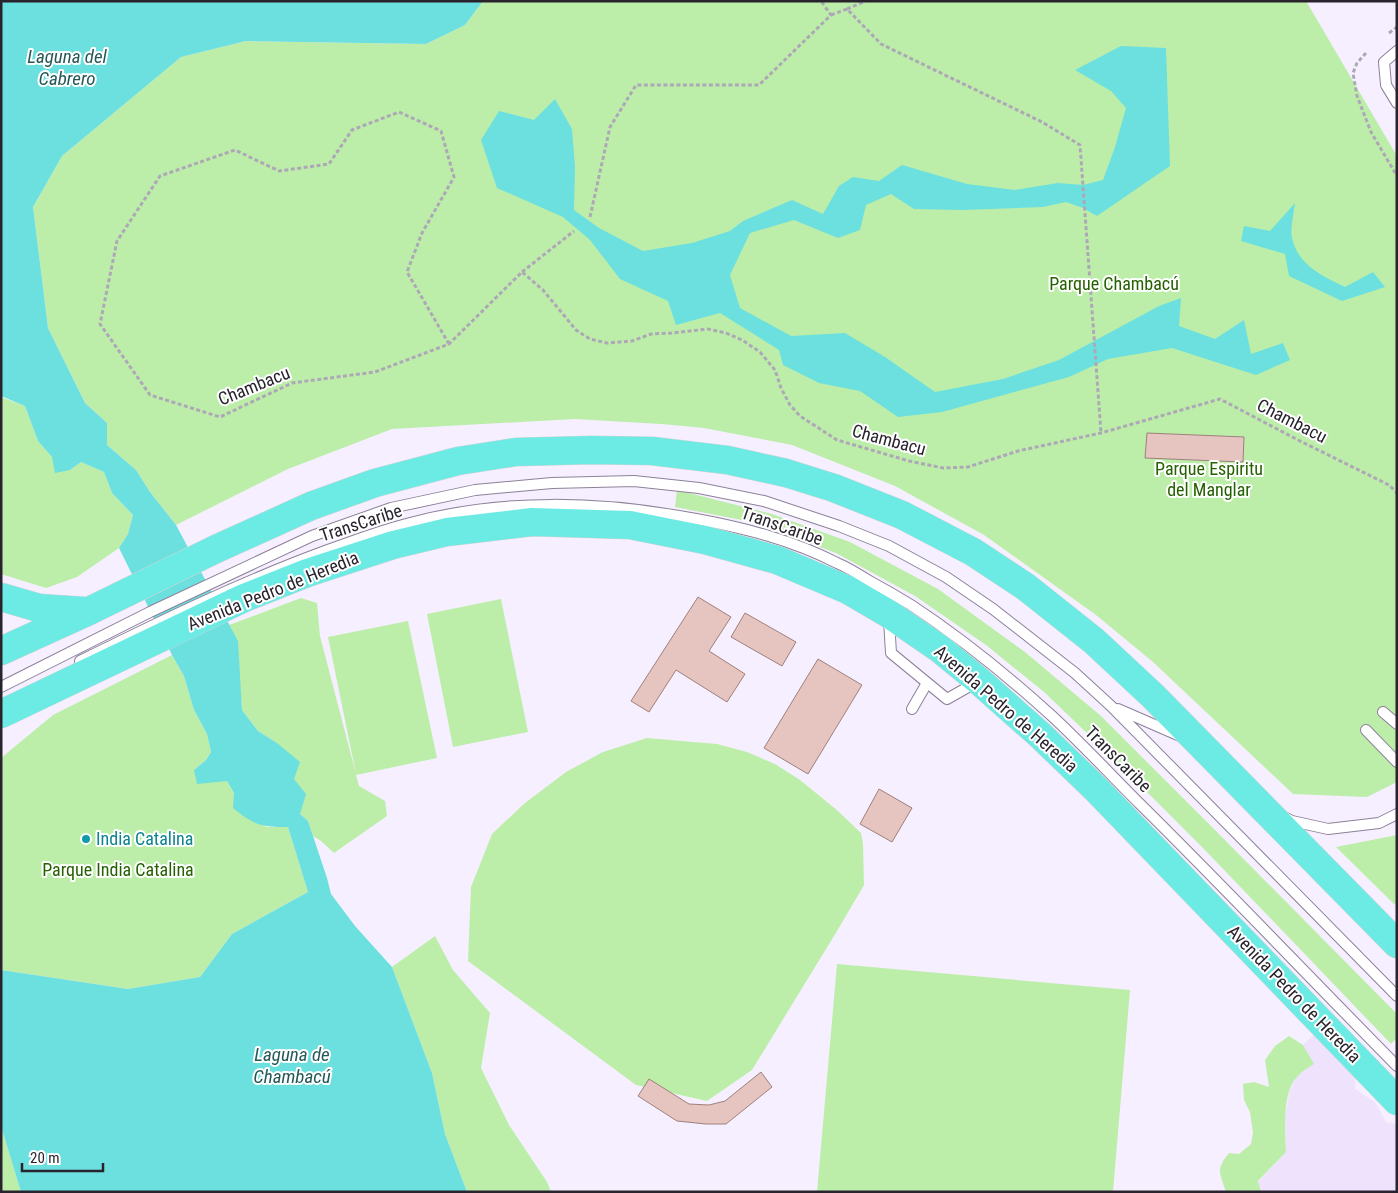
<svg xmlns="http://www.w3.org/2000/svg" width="1398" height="1193" font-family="'Roboto Condensed',sans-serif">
  <rect width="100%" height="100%" fill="#f6efff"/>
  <path fill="#efe2fd" d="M 1319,1030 L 1356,1069 L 1355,1089 L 1375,1102 L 1386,1122 L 1397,1124 L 1397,1192 L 1261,1192 L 1258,1182 L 1286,1152 L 1285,1116 L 1290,1090 L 1296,1077 L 1313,1064 L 1303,1045 Z"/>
  <path fill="#bceeaa" d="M 483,1 L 1306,1 L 1397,156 L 1397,782 L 1367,797 L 1293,794 L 1153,662 L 1096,615 L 984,535 L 895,486 L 792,445 L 704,428 L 661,424 L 575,419 L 392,429 L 288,469 L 176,525 L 150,492 L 136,470 L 107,445 L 107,423 L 85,403 L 48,328 L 33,207 L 62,156 L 181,57 L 246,41 L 426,44 L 465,25 Z
    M 1,397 L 25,406 L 38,441 L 52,457 L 70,470 L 81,462 L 104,472 L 112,493 L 133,515 L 128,534 L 119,548 L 77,577 L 46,588 L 1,574 Z
    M 677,490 L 772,514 L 850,542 L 938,589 L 1025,652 L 1101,716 L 1214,829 L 1397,1014 L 1397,1038 L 1391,1044 L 1203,848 L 1115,760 L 1044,692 L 986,645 L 915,596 L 836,553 L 757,523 L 675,507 Z
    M 301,598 L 317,603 L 320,636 L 356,774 L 328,637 L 408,621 L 437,758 L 356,775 L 359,786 L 385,801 L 387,816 L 334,853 L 321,841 L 313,836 L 308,821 L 300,814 L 294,779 L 277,743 L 258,731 L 242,710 L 239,671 L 229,625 Z
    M 501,599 L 528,732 L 453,747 L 427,614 Z
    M 172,655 L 184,676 L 194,710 L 207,734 L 211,752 L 206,760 L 194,770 L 227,781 L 234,793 L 266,827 L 288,827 L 308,892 L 232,934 L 200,977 L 128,989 L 1,970 L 1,758 L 53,715 Z
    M 647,738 L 717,744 L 747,752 L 775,764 L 800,780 L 838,811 L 861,833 L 863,844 L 864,885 L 837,931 L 752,1070 L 707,1101 L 636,1085 L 468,961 L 471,887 L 492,834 L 525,803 L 566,772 L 603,752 Z
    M 1397,835 L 1397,899 L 1395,905 L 1336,847 Z
    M 435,936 L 453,970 L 490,1013 L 481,1068 L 509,1125 L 547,1182 L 551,1192 L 467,1192 L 445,1134 L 432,1073 L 392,967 Z
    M 837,964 L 1130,990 L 1113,1192 L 817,1192 Z
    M 1289,1036 L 1303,1045 L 1314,1064 C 1308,1068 1302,1071 1298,1076 C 1282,1090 1285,1132 1286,1152 L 1258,1181 L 1261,1192 L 1226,1192 C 1220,1173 1215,1170 1229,1153 L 1239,1154 L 1251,1144 L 1253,1133 L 1250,1112 L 1244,1100 L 1243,1084 L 1254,1082 L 1269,1087 L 1265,1060 L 1275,1046 Z
    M 1,1126 L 21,1192 L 1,1192 Z"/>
  <path fill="#6cdfdf" d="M 1,1 L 483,1 L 465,25 L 426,44 L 246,41 L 181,57 L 62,156 L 33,207 L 48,328 L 85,403 L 107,423 L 107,445 L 136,470 L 150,492 L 176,525 L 238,641 L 242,710 L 258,731 L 277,743 L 300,762 L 294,779 L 306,794 L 300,814 L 308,821 L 327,878 L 331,894 L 355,926 L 392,967 L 432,1073 L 445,1134 L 467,1192 L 21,1192 L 1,1126 L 1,970 L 128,989 L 200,977 L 232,934 L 308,892 L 288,827 C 261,827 254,825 233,808 L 234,793 L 227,781 L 197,784 L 194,770 L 206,760 L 211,752 L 207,734 L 194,710 L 184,676 L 172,655 L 119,548 L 128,534 L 133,515 L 112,493 L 104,472 L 81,462 L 70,470 L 55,473 L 52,457 L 38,441 L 25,406 L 1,396 Z
    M 1121,46 L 1166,48 L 1170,166 L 1097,216 L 1083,208 L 1066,202 L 1043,207 L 963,210 L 914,209 L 891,194 L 866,205 L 860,230 L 838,238 L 794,220 L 750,233 L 730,275 L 740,308 L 791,336 L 845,333 L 885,357 L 935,392 L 1003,379 L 1059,360 L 1159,306 L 1181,298 L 1179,326 L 1215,339 L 1244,320 L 1251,354 L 1283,343 L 1290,360 L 1256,375 L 1172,348 L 1108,359 L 1069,377 L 942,412 L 898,417 L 860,391 L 819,383 L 783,365 L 779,350 L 720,313 L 676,325 L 668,301 L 620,279 L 590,240 L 563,217 L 497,188 L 481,140 L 499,111 L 534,120 L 555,99 L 572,129 L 575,167 L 574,210 L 599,228 L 643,251 L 692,243 L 730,231 L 743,221 L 792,200 L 823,214 L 839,186 L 853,177 L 879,181 L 902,165 L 967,184 L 1015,190 L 1058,183 L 1083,185 L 1103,180 L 1115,147 L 1126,108 L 1111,91 L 1075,70 Z
    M 1295,203 C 1294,211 1290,231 1292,238 C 1298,265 1322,276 1345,287 L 1373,272 L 1385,287 L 1342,301 L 1289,276 L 1285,254 L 1241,241 L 1244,226 L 1270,231 Z"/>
  <path fill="#e6c5c0" stroke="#9e807c" d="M 1147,433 L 1244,437 L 1243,462 L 1145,458 Z
    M 698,597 L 731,617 L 709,651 L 745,674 L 727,702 L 676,670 L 649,712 L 631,701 Z
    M 745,613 L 796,642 L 782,666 L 731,637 Z
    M 818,659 L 862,685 L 808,774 L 764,748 Z
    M 879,789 L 912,808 L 892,842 L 860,824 Z
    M 761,1072 L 772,1087 L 726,1124 L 706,1124 L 677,1121 L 638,1096 L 649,1079 L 689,1104 L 709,1105 L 725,1101 Z"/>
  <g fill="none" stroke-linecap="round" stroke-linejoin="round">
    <g stroke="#8d8199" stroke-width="12">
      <path id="service" d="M 1397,51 L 1384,62 L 1386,85 L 1397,103
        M 889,620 L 891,653 L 947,699 L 977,682
        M 80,661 C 161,621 243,581 328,550 C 355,540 382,530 410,523 C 505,498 600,501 696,519 C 745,528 792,540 837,563 C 849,568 860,575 871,582 C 884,589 898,597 911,605 C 961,638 1008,676 1052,716 C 1082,744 1111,775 1140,804 C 1227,890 1311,979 1397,1066
        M 1,687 L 150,612 L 312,536 L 391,508 L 475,490 L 552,483 L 634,481 L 699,488 L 764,501 L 839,526 L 889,546 L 946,577 L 993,609 L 1075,673 L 1111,706 L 1397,996
        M 912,709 L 927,683
        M 1118,709 L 1180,736
        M 1383,712 L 1397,724
        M 1366,730 L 1397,762
        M 1284,817 L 1292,821 L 1328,829 L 1379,823 L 1397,814"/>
    </g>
    <g stroke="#d4d3d5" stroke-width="29">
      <path id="trunk" d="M 1,597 L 39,608 L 85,611
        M 1,651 L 89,611 L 216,549 L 311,506 L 375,483 L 458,461 L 516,452 L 592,450 L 652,451 L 727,460 L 786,473 L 834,488 L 902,515 L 973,552 L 1026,587 L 1094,641 L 1153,696 L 1397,944
        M 1,714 L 244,598 L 307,573 L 393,545 L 447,532 L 532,522 L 630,525 L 705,540 L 777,560 L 848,590 L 889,614 L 940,649 L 979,681 L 1040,735 L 1096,789 L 1397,1101"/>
    </g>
    <path stroke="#aea8b6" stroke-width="3" stroke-dasharray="4 2.5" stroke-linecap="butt" d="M 847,9 L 866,1
      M 831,15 L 847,9 L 881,44 L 1042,122 L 1080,145 L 1101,433
      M 1389,33 L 1397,27
      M 1366,53 L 1357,63 L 1353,73 L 1357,96 L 1371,132 L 1397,176
      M 590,217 L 610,127 L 636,85 L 759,85 L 831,15 L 821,1
      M 522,272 L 574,231
      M 449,344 L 407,272 L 422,233 L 454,177 L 441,131 L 399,112 L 352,130 L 329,164 L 279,171 L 235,150 L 160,176 L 117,241 L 100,324 L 150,395 L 220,417 L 292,383 L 375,372 L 449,344 L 522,272 L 543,290 L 576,330 L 590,339 L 607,343 L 632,341 L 651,334 L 672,333 L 708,329 L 726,333 L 742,340 L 760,352 L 775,370 L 781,388 L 790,405 L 800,416 L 837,440 L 909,461 L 943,468 L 968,467 L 1018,451 L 1101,433 L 1220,399 L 1298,440 L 1389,485 L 1397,493"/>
    <use href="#service" stroke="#fff" stroke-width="10"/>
    <use href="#trunk" stroke="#6cebe4" stroke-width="28"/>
  </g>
  <circle fill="#0f9aa8" stroke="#fff" stroke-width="2" cx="86" cy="839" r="5"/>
  <g text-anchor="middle" stroke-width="4" stroke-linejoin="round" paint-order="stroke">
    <g font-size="18" fill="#256100" stroke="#fff">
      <text x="1114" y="290">Parque Chambacú</text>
      <text x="1209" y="475">Parque Espiritu<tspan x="1209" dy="21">del Manglar</tspan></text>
      <text x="118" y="876">Parque India Catalina</text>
    </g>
    <g font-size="18" fill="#28232d" stroke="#fff">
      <text transform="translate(254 386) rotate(-22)" y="6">Chambacu</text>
      <text transform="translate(1292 421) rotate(27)" y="6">Chambacu</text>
      <text transform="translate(889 440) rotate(15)" y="6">Chambacu</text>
      <text transform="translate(361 523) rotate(-18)" y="6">TransCaribe</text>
      <text transform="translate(782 526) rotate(19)" y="6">TransCaribe</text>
      <text transform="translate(273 591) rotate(-22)" y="6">Avenida Pedro de Heredia</text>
      <text transform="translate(1006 709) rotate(41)" y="6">Avenida Pedro de Heredia</text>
      <text transform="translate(1118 759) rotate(45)" y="6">TransCaribe</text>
      <text transform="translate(1294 994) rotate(46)" y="6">Avenida Pedro de Heredia</text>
    </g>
    <g font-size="18" fill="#0d838f" stroke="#fff" text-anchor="start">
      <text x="96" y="845">India Catalina</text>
    </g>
    <g font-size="19" font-style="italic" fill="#265858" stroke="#fff">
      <text x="67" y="63">Laguna del<tspan x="67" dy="22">Cabrero</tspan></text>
      <text x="292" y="1061">Laguna de<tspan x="292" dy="22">Chambacú</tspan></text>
    </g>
  </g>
  <rect width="1398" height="1193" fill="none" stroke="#28232d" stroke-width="5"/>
  <path d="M22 1163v8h81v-8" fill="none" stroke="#28232d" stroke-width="2.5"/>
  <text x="30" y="1163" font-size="15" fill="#28232d" stroke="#ffffff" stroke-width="4" paint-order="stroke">20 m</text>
</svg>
